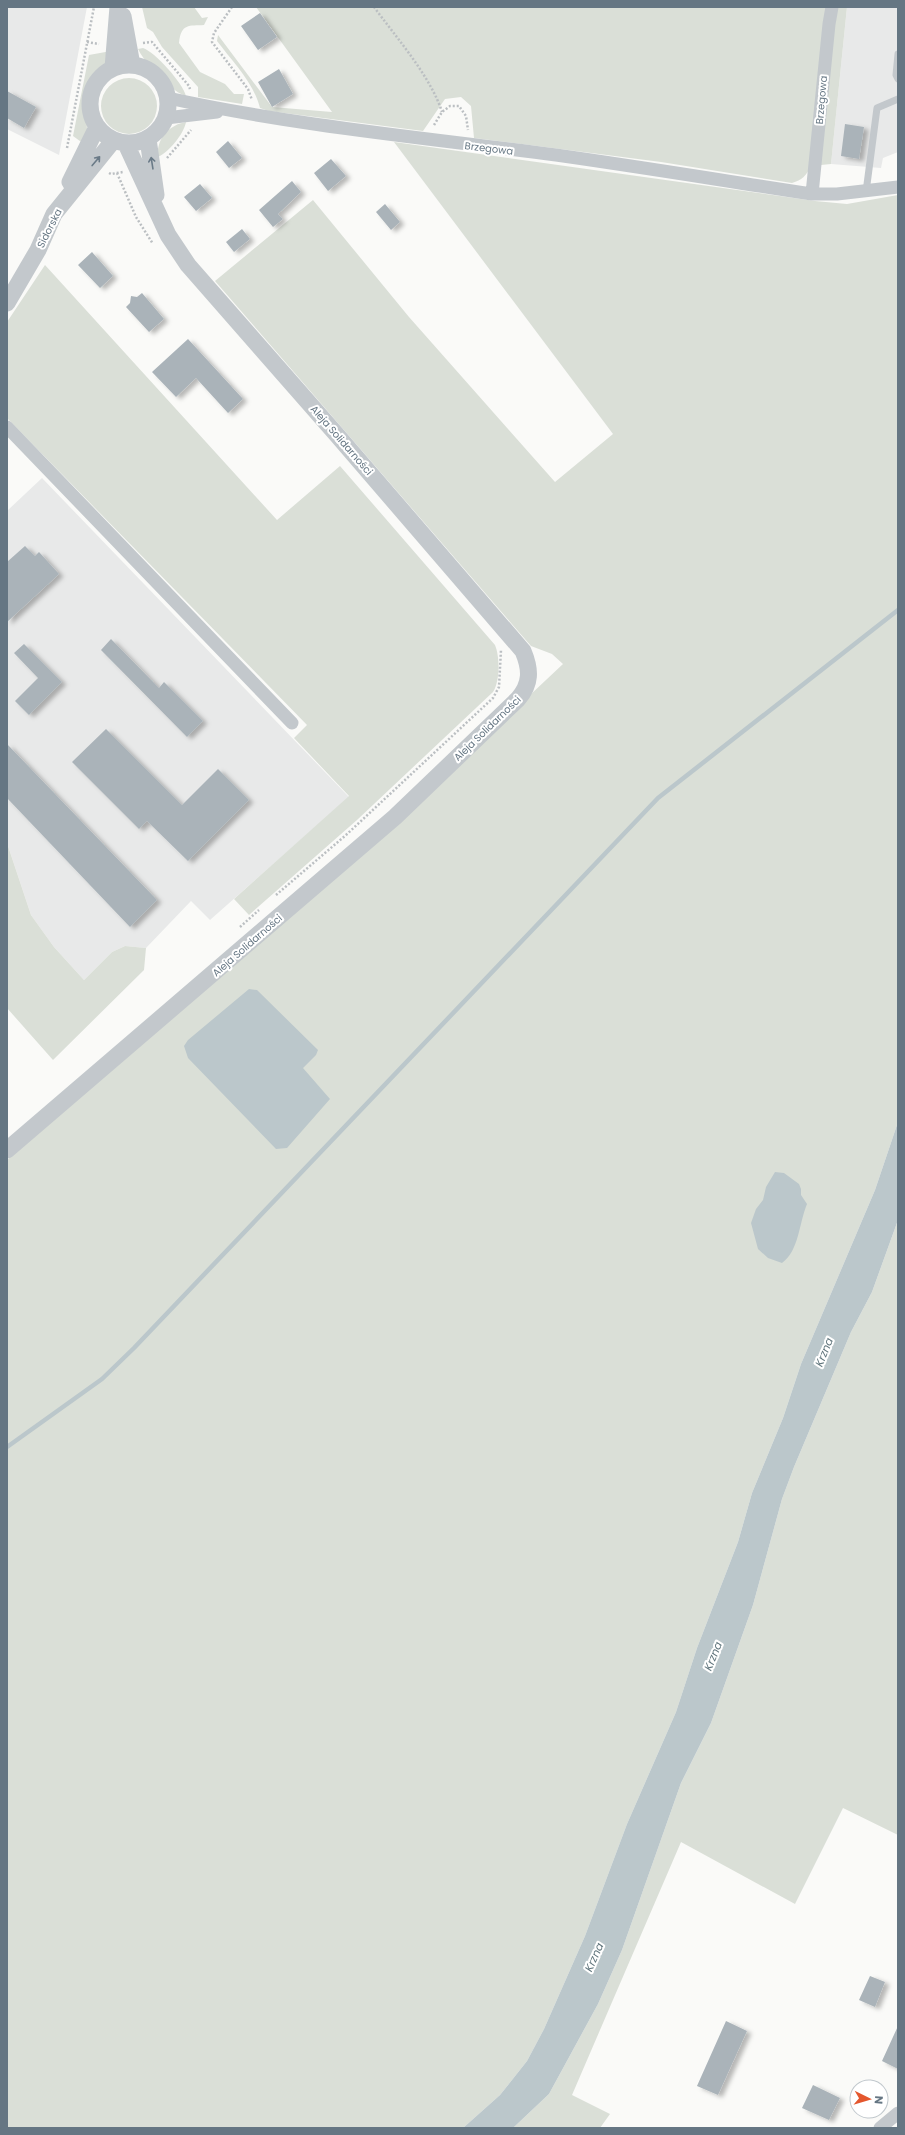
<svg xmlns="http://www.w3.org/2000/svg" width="905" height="2135" font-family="Poppins,sans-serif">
  <defs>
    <filter id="shadow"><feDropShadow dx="4.5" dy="2.5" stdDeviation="2" flood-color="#0004"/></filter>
  </defs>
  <rect width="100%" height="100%" fill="#fafaf8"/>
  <path fill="#e8e9e9" d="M 7,7 L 87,7 L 59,155 L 7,129 Z
    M 847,7 L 898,7 L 898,152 L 883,158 L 881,168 L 831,164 Z
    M 42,478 L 349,797 L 210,920 L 191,901 L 146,948 L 125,946 L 112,952 L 84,980 L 54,947 L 31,915 L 7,843 L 7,511 Z"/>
  <path fill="#dadfd7" d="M 142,7 L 194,7 L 202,18 L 208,17 L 204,25 C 189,26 181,23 179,43 L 200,72 L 225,84 L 234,94 L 244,94 L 242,104 L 198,97 L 198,87 L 162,47 L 153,32 L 147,28 Z
    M 256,7 L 847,7 L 831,164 L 811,166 C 806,176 802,180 792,183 L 661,162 L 474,138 L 471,106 L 461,97 L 445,99 L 423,131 L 269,111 L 260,108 C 254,83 232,61 217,41 L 218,35 L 272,107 L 332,112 Z
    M 143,48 C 155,52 183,83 186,96 C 173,92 170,84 161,75 C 151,65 145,63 138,49 Z
    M 111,51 C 105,71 92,73 86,89 C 80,103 87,115 87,129 C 87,134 85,139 84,144 L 73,136 L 89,55 Z
    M101 106a28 28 0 1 1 56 0a28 28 0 1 1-56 0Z
    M 186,122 C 184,134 168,153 158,157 C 156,140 168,125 186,122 Z
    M 394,142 L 815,201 L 847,204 L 898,195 L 898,1122 L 875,1190 L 801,1364 L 783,1418 L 752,1493 L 738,1542 L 697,1648 L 676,1712 L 627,1824 L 585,1936 L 544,2029 L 527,2061 L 500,2095 L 463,2128 L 7,2128 L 7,1160 L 379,837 L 563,664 L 552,654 L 531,646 L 215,281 L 313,200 L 409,317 L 555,482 L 613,434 Z
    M 45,265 L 277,520 L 340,466 L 495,645 C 500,657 500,681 493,692 L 357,820 L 249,915 L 234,899 L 349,796 L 294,738 L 307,725 L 7,418 L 7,322 Z
    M 7,843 L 31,915 L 54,947 L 84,980 L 112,952 L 125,946 L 146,948 L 144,970 L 53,1060 L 7,1008 Z
    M 898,1220 L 898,1835 L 843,1808 L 795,1904 L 681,1842 L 572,2095 L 610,2114 L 600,2128 L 513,2128 L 549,2094 L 598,2004 L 622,1950 L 681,1783 L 711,1723 L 753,1605 L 782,1499 L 794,1467 L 851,1332 L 872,1292 Z"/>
  <path fill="#bbc7cb" d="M 249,989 L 257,990 L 318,1050 L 316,1055 L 303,1068 L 330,1099 L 287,1148 L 276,1149 L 188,1058 L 184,1046 L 188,1040 Z
    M 898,1122 L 898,1220 L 872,1292 L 851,1332 L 794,1467 L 782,1499 L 753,1605 L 711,1723 L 681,1783 L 622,1950 L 598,2004 L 549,2094 L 513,2128 L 463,2128 L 500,2095 L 527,2061 L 544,2029 L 585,1936 L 627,1824 L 676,1712 L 697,1648 L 738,1542 L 752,1493 L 783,1418 L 801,1364 L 875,1190 Z
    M 775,1172 L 784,1173 L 799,1184 L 801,1189 L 801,1195 L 807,1204 C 799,1223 799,1251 782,1263 L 768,1258 L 758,1249 L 751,1223 L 756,1209 L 763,1200 L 766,1187 Z"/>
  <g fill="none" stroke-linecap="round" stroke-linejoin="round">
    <path stroke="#bbc7cb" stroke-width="4.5" d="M 7,1447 L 102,1379 L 134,1348 L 658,798 L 898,610"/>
  </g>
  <path fill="#aab3b9" filter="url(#shadow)" d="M 260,13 L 277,37 L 258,50 L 241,26 Z
    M 279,69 L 293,94 L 272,107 L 258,82 Z
    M 7,91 L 36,107 L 24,128 L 7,118 Z
    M 845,124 L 864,127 L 859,159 L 841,156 Z
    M 228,141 L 242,158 L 229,168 L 216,152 Z
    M 331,159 L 346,176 L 328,191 L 314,173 Z
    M 292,181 L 301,192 L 278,214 L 283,219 L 273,227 L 259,210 Z
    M 200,184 L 212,198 L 196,211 L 184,197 Z
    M 385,204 L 400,222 L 391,230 L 376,212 Z
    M 242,229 L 250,239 L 234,252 L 226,242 Z
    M 92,252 L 113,276 L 100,288 L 78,265 Z
    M 142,293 L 164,319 L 149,332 L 126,307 L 130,303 L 131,296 L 137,297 Z
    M 188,339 L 243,399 L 228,413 L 196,378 L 176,397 L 152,372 Z
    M 25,546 L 35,556 L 39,552 L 59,574 L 7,622 L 7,562 Z
    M 111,639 L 159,688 L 164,682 L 203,721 L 187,737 L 101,650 Z
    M 24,644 L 62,682 L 29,715 L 15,701 L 38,678 L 14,653 Z
    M 106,729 L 182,805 L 218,769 L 249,800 L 188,861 L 147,821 L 139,829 L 72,762 Z
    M 7,744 L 157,900 L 130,927 L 7,798 Z
    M 870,1976 L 885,1982 L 875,2007 L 859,2000 Z
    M 726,2021 L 747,2031 L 718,2095 L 697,2086 Z
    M 898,2026 L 898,2069 L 882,2061 Z
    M 813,2085 L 840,2098 L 829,2120 L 802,2108 Z"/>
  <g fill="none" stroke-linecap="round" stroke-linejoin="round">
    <path stroke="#bbbfc2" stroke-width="2.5" stroke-dasharray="2 2" stroke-linecap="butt" d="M 232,7 L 214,33 L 212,42 L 248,89 L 252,100
      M 374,7 C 396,37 431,77 442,112
      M 87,42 L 99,44
      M 143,43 L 152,42 L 189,86 L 190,89
      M 434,125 L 442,112 L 450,106 L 459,106 L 466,116 L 468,130
      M 67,148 L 94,7
      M 167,158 L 191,130
      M 109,173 L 111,174 L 123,172
      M 117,173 L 136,217 L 153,244
      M 276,895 L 346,835 L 493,698 L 499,687 L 501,650
      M 240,927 L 259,910"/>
    <path stroke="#c3c8cc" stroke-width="7" d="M 898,54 L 896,75 L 898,79
      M 866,192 L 877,108 L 898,99"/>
    <path stroke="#c3c8cc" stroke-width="13" d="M 168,98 C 296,126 426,138 556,155 C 641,167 726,181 812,194 L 837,194 L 898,187
      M 166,118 L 217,112
      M 812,194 L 829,24 L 832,7
      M 7,427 L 292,723
      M 880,2128 L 898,2113"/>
    <path stroke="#c3c8cc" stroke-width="17" d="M 123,16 L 132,65
      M90 104a39 39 0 1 1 78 0a39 39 0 1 1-78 0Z
      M 113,68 L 118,7
      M 148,139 L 156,195
      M 70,182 L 97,127
      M 7,303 L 38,250 L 54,214 L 113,141
      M 7,1150 L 395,817 L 518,699 C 531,684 531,670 523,651 L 337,435 L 188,265 L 168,235 L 126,144"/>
  </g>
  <defs><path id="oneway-shaft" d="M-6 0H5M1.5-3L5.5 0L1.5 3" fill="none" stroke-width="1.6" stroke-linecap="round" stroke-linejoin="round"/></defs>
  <g stroke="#6a7a87">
    <use href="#oneway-shaft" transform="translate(96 161) rotate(-50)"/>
    <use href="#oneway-shaft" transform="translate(152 163) rotate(-99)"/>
  </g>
  <g text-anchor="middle" stroke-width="4" stroke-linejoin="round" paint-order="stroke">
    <g font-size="10" fill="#657683" stroke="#fff">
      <text transform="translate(821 100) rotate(-85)" y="4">Brzegowa</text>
      <text transform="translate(489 148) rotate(7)" y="4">Brzegowa</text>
      <text transform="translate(49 228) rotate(-63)" y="4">Sidorska</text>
      <text transform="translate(342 440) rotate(49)" y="4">Aleja Solidarności</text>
      <text transform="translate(487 728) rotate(-44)" y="4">Aleja Solidarności</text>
      <text transform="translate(247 945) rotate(-41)" y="4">Aleja Solidarności</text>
    </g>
    <g font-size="11" font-style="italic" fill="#60757c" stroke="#fff">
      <text transform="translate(824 1352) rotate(-68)" y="4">Krzna</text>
      <text transform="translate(713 1656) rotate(-68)" y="4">Krzna</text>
      <text transform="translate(594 1957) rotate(-66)" y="4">Krzna</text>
    </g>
  </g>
  <rect width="905" height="2135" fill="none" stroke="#657683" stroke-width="16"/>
  <g transform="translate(869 2099) rotate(95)"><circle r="19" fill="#ffffff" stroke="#c1c8cd"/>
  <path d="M0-3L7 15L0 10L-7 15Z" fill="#e4572e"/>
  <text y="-6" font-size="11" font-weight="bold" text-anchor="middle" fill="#657683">N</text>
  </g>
</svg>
